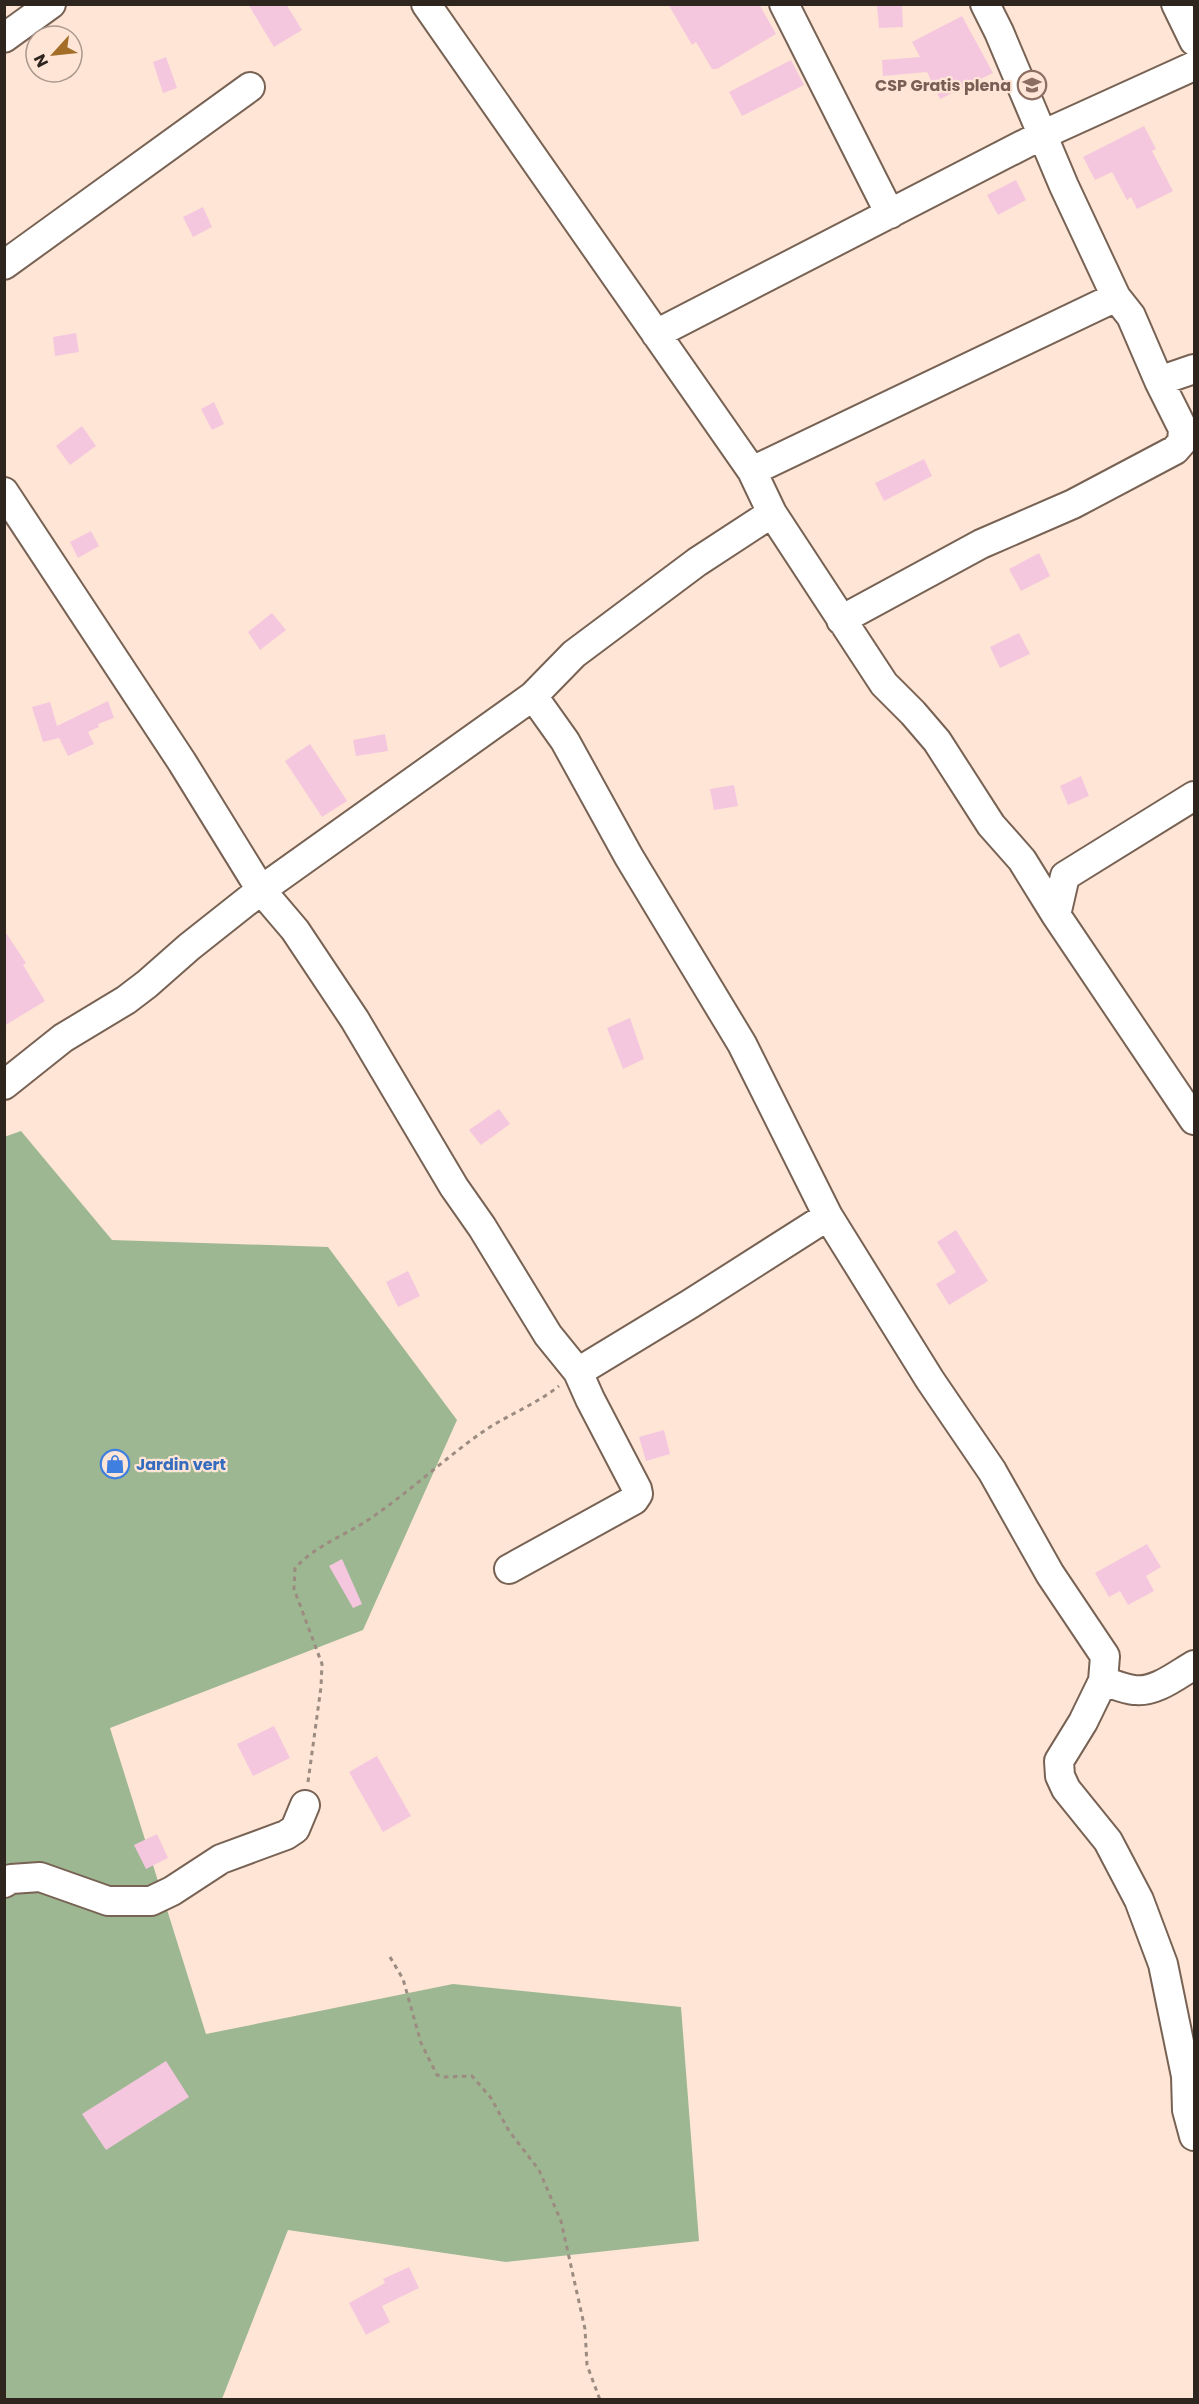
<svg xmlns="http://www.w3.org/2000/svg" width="1199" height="2404" font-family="Poppins,sans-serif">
  <rect width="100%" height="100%" fill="#fee5d5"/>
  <path fill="#9db792" d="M 21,1131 L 112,1240 L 328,1247 L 457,1420 L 363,1630 L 110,1728 L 206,2034 L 453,1984 L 681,2007 L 699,2241 L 506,2262 L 288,2230 L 222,2399 L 5,2400 L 4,1137 Z"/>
  <path fill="#f5c7df" d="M 248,4 L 286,4 L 302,30 L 274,47 Z
    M 668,4 L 759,4 L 776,34 L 717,69 L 712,69 L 696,42 L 692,45 Z
    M 902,5 L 903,27 L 879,28 L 877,6 Z
    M 962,16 L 993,73 L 940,99 L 927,72 L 883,76 L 882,60 L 920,57 L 912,42 Z
    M 166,57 L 177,88 L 163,93 L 153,62 Z
    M 791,60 L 804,85 L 742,116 L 729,92 Z
    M 1144,126 L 1156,149 L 1152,151 L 1173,191 L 1137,209 L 1131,197 L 1127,200 L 1112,172 L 1095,180 L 1083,157 Z
    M 1016,180 L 1026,200 L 998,215 L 987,195 Z
    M 203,207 L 212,227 L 193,237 L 183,217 Z
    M 76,333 L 79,352 L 55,356 L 53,337 Z
    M 214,402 L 224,424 L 212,430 L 201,409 Z
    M 82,426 L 96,446 L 70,465 L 56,446 Z
    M 924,459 L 932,476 L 884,501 L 875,483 Z
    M 91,531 L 99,546 L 78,558 L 70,542 Z
    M 1039,553 L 1050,576 L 1021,591 L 1009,569 Z
    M 272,613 L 286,630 L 260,650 L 248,632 Z
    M 1019,633 L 1030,654 L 1000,668 L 990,647 Z
    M 108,701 L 114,718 L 98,724 L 99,727 L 88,732 L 94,744 L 68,756 L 59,738 L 43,742 L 32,707 L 50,702 L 57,726 Z
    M 385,734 L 388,751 L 356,756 L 353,740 Z
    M 310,744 L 347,801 L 322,817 L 285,761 Z
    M 1081,776 L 1089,796 L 1068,805 L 1060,786 Z
    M 734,785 L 738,806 L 714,810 L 710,789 Z
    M 4,930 L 26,963 L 23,965 L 45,1001 L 4,1026 Z
    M 630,1018 L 644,1059 L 623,1069 L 607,1028 Z
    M 499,1109 L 510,1124 L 481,1145 L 469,1130 Z
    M 956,1230 L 988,1281 L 949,1305 L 936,1284 L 956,1272 L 937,1242 Z
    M 408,1271 L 420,1296 L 398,1307 L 386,1282 Z
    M 664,1430 L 670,1454 L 646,1461 L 639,1437 Z
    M 1147,1544 L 1161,1567 L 1146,1576 L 1154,1591 L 1128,1605 L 1120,1591 L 1109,1597 L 1095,1573 Z
    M 342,1559 L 362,1604 L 353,1608 L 329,1566 Z
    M 274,1726 L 290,1758 L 253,1776 L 237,1744 Z
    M 377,1756 L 411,1816 L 383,1832 L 349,1772 Z
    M 157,1834 L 168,1858 L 146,1869 L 134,1845 Z
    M 166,2061 L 189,2097 L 106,2150 L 82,2114 Z
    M 409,2267 L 419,2288 L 382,2306 L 390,2322 L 366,2335 L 349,2303 L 385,2283 L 383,2279 Z"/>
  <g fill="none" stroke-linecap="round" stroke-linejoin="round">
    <g stroke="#776254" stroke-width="32">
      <path id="minor" d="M 426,4 L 752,471 L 772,513 L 884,684 L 913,713 L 937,741 L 991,825 L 1022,860 L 1056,915 L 1194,1120
        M 784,4 L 890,214
        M 985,4 L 999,32 L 1064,186 L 1116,297 L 1131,316 L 1159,381
        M 1176,4 L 1194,41
        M 4,38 L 51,4
        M 4,265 L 250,87
        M 656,334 L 1042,135 L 1194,66
        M 752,471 L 1116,297
        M 4,492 L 182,762 L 261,890 L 295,930 L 355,1020 L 454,1187 L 482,1227 L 548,1335 L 578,1372 L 590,1399 L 637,1489 L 638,1494 L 634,1500 L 509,1569
        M 841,620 L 981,544 L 1073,504 L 1175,450 L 1182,442 L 1183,429 L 1159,381 L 1194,369
        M 533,696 L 565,741 L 629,857 L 742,1044 L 828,1216 L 930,1380 L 992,1471 L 1050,1574 L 1105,1656 L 1103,1681 L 1083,1722 L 1059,1761 L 1060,1776 L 1066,1789 L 1108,1841 L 1139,1900 L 1163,1964 L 1186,2076 L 1187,2110 L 1194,2136
        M 1056,915 L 1065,876 L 1194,796
        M 4,1085 L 63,1038 L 126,1000 L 147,984 L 189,947 L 261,890 L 533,696 L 574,654 L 697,562 L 772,513
        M 578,1372 L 690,1304 L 828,1216
        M 1103,1681 C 1113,1684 1124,1689 1134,1690 C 1155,1693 1177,1675 1194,1665
        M 4,1883 L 11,1879 L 40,1877 L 108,1901 L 151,1901 L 172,1891 L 221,1859 L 286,1835 L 295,1829 L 305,1805"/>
    </g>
    <path stroke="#9c8b80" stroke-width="3" stroke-dasharray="4.5 4.5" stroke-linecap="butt" d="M 308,1782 L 321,1687 L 322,1664 L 294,1589 L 295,1568 C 316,1545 346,1535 371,1518 C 409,1492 443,1460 481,1433 C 505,1416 535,1405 559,1386
      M 390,1957 L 403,1979 L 421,2043 L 437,2075 L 444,2077 L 472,2076 L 491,2098 L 509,2131 L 539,2170 L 561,2221 L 585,2329 L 587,2365 L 600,2400"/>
    <use href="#minor" stroke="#fff" stroke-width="28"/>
  </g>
  <defs>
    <g id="school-ring" transform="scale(1.5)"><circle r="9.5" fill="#fee5d5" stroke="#8d6e63" stroke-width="1.5"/><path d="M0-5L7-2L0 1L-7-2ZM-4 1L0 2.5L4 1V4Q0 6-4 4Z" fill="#8d6e63"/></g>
    <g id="shop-ring" transform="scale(1.5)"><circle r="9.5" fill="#fee5d5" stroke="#3f7fe0" stroke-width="1.5"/><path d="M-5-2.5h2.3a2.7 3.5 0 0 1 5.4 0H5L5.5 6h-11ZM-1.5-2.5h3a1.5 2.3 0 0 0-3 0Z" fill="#3f7fe0"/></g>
  </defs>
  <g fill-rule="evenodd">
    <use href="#school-ring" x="1032" y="85"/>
    <use href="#shop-ring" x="115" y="1464"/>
  </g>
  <g text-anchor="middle" stroke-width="4.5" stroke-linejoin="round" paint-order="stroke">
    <g font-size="16" font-weight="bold" fill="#785e54" stroke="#fee5d5" text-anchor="end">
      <text x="1011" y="91">CSP Gratis plena</text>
    </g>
    <g font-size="16" font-weight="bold" fill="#366cbe" stroke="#fee5d5" text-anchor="start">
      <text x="136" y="1470">Jardin vert</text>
    </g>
  </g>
  <rect width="1199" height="2404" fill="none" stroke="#2e251f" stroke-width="12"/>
  <g transform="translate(54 54) rotate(243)"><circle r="28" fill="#fee5d5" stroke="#ab988c" stroke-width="1.5"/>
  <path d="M0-4.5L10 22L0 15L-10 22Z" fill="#a46e29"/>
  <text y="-9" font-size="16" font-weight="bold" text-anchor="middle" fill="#2e251f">N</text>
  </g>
</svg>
